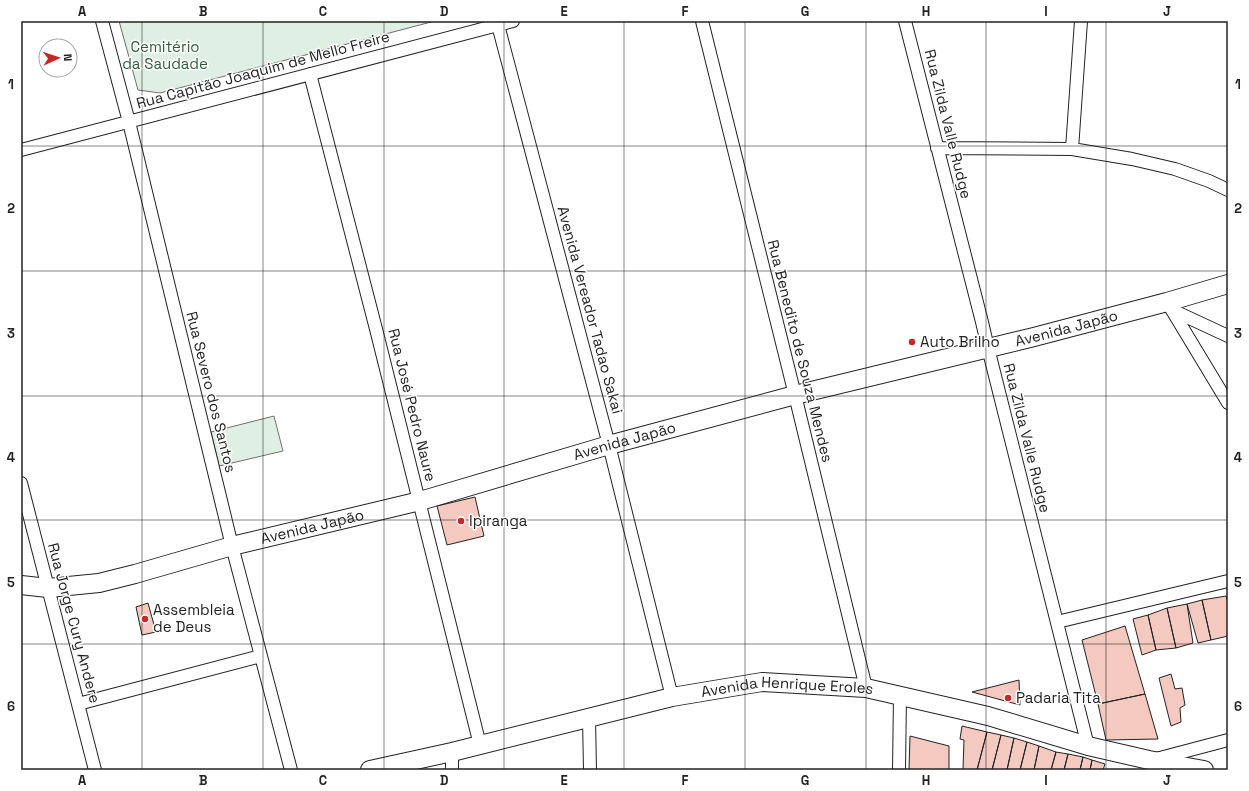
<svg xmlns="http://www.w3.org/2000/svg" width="1249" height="791" font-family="'Space Grotesk',sans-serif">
  <rect width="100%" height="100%" fill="#fff"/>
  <path fill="#e0efe3" stroke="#6f6f6f" d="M 119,21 L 435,21 L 160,93 L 138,90 Z
    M 274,416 L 283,451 L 219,466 L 211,432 Z"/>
  <path fill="#f3c9c0" stroke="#222" d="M 475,497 L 484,536 L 447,545 L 437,506 Z
    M 1226,596 L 1228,602 L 1228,636 L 1211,640 L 1202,600 Z
    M 1202,600 L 1211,640 L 1198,643 L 1187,604 Z
    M 148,603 L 156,632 L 142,635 L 136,607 Z
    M 1187,604 L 1193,643 L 1176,648 L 1167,608 Z
    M 1167,608 L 1176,648 L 1156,650 L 1148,615 Z
    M 1148,615 L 1156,650 L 1142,655 L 1133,619 Z
    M 1125,626 L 1145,694 L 1098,704 L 1082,640 Z
    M 1171,674 L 1175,689 L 1182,688 L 1185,705 L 1180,708 L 1181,722 L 1171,726 L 1159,678 Z
    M 1019,680 L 1020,705 L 972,692 Z
    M 1145,694 L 1158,739 L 1106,740 L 1098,704 Z
    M 962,726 L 987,732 L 977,770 L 963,770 L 964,740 L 960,739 Z
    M 987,732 L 1001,735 L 992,770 L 977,770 Z
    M 1001,735 L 1014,738 L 1007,770 L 992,770 Z
    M 910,736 L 949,746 L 949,770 L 909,770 Z
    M 1014,738 L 1027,742 L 1020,770 L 1007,770 Z
    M 1027,742 L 1039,746 L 1034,770 L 1020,770 Z
    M 1039,746 L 1056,752 L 1051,770 L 1034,770 Z
    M 1056,752 L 1068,754 L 1064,770 L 1051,770 Z
    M 1068,754 L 1083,757 L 1080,770 L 1064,770 Z
    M 1083,757 L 1092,760 L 1090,770 L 1080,770 Z
    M 1092,760 L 1105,764 L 1103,770 L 1090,770 Z"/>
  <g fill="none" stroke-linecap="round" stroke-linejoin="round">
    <g stroke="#222" stroke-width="14">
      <path id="street" d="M 102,21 L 129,122 L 232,546 L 291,770
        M 702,21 L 795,395 L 866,688
        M 905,21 L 982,322 L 988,348 L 1088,746
        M 498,25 L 609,445 L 672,697
        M 310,74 L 376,329 L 480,745
        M 937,148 L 1072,149 L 1132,159 L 1175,169 L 1209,181 L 1228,190
        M 1072,149 L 1081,21
        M 21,150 L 513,21
        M 1167,302 L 1228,403
        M 1172,310 L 1228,336
        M 21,483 L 95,770
        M 1057,622 L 1228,581
        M 78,704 L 261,656
        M 589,718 L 590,770
        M 452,752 L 452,770
        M 1156,759 L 1228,740
        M 899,770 L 900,696"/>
    </g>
    <g stroke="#222" stroke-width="20">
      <g id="secondary">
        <path id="s1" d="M 21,585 L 48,588 L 99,583 L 135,574 L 232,546 L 420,501 L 609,445 L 795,395 L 1034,337 L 1167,302 L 1228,284"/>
        <path id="s2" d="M 370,770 L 452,752 L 672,697 L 762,682 L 866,688 L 988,716 L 1088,746 L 1149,760 L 1204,770"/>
      </g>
    </g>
    <use href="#street" stroke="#fff" stroke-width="12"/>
    <use href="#secondary" stroke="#fff" stroke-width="18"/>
  </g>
  <path fill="none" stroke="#222" stroke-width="1" stroke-opacity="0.55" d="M 142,21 L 142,770M 263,21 L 263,770M 384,21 L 384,770M 504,21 L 504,770M 624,21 L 624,770M 745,21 L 745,770M 866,21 L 866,770M 986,21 L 986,770M 1106,21 L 1106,770M 21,146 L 1228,146M 21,271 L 1228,271M 21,396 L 1228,396M 21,520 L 1228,520M 21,644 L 1228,644"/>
  <g fill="#c62828" stroke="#fff" stroke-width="1.5">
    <circle cx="912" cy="342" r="4"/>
    <circle cx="461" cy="521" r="4"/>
    <circle cx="145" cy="619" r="4"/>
    <circle cx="1008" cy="698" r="4"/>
  </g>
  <g text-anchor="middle" stroke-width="3" stroke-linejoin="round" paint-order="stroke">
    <g font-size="15" fill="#2f5e38" stroke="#fff">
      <text x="165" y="52">Cemitério<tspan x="165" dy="17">da Saudade</tspan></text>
    </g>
    <g font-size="15" fill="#222" stroke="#fff">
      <text transform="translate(263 70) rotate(-15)" y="5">Rua Capitão Joaquim de Mello Freire</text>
      <text transform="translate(948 124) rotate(76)" y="5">Rua Zilda Valle Rudge</text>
      <text transform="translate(590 310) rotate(75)" y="5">Avenida Vereador Tadao Sakai</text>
      <text dy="5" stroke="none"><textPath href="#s1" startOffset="1079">Avenida Japão</textPath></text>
      <text transform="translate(800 351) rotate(76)" y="5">Rua Benedito de Souza Mendes</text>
      <text transform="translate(211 392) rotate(76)" y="5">Rua Severo dos Santos</text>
      <text transform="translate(412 405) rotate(76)" y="5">Rua José Pedro Naure</text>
      <text transform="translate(1027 438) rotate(76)" y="5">Rua Zilda Valle Rudge</text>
      <text dy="5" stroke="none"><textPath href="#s1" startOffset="623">Avenida Japão</textPath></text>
      <text dy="5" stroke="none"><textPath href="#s1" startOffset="299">Avenida Japão</textPath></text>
      <text transform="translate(74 623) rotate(75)" y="5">Rua Jorge Cury Andere</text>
      <text dy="5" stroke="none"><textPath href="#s2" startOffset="427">Avenida Henrique Eroles</textPath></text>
    </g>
    <g font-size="15" fill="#222" stroke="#fff" text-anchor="start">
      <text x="920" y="347">Auto Brilho</text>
      <text x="469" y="526">Ipiranga</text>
      <text x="153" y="615">Assembleia<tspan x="153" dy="17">de Deus</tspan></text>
      <text x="1016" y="703">Padaria Tita</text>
    </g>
  </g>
  <rect width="1249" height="791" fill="none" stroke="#ffffff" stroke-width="44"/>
  <g transform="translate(58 58) rotate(87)"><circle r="19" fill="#ffffff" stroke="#a7a7a7"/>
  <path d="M0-3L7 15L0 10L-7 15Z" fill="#c62828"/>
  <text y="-6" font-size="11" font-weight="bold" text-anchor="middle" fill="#222222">N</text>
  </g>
  <rect x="22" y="22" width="1205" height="747" fill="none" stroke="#222" stroke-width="1.5"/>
  <g font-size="13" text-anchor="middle" font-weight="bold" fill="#222">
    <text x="82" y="16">A</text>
    <text x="203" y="16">B</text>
    <text x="323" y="16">C</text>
    <text x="444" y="16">D</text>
    <text x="564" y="16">E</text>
    <text x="685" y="16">F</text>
    <text x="805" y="16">G</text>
    <text x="926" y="16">H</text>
    <text x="1046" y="16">I</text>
    <text x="1167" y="16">J</text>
    <text x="11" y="89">1</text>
    <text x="1238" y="89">1</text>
    <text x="11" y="213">2</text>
    <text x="1238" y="213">2</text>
    <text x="11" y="338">3</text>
    <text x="1238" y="338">3</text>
    <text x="11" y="462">4</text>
    <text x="1238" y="462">4</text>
    <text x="11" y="587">5</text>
    <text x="1238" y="587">5</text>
    <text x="11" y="711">6</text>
    <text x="1238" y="711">6</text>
    <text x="82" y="785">A</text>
    <text x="203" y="785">B</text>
    <text x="323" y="785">C</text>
    <text x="444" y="785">D</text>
    <text x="564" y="785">E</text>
    <text x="685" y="785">F</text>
    <text x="805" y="785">G</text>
    <text x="926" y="785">H</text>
    <text x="1046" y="785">I</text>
    <text x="1167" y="785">J</text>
  </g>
</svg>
